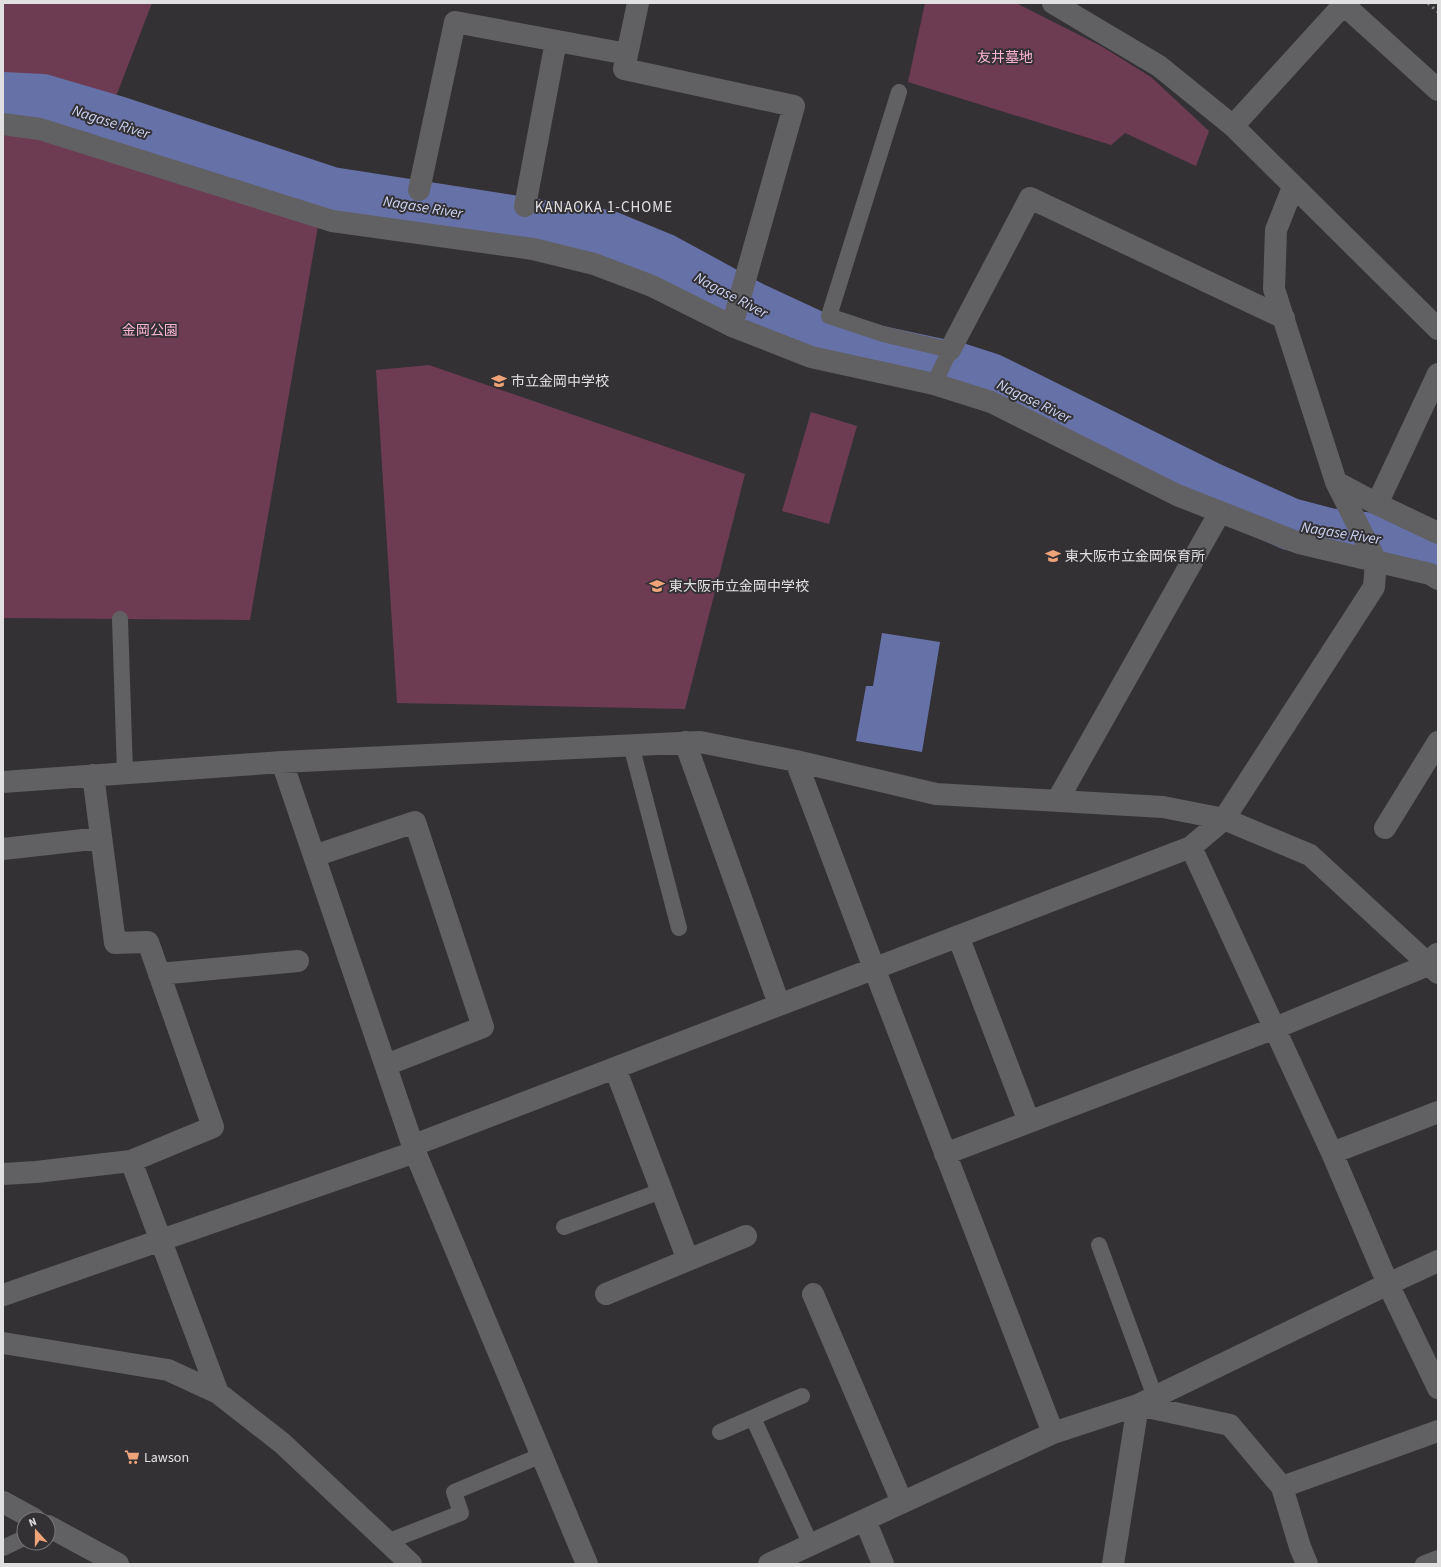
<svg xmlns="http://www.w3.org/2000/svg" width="1441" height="1567" font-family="'Source Sans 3','Noto Sans JP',sans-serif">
  <rect width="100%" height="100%" fill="#333134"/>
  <path fill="#6d3c53" d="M 3,3 L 152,3 L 110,112 C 76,100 40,85 3,83 Z
    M 925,3 L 1018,4 L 1101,46 L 1151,77 L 1209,131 L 1196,166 L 1125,133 L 1111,145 L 908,82 Z
    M 3,135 L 31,137 L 318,226 L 250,620 L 3,618 Z
    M 429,365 L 745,474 L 685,709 L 397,703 L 376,370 Z
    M 811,412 L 857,426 L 829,524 L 782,511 Z"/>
  <path fill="#6671a8" d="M 882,633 L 940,642 L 922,752 L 856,741 L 866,686 L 873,686 Z"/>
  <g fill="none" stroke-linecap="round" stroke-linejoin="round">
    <path stroke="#6671a8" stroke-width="52" d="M 3,98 L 42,100 L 117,122 L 331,193 L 607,236 L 663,259 L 751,307 L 820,339 L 959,369 L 990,379 L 1210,488 L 1290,524 L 1328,534 L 1412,543 L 1438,553"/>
    <path stroke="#616063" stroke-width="16" d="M 899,92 L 829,316 L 883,334 L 950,350 L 934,384
      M 120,619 L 125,773
      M 631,745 L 679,928
      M 564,1227 L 661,1191
      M 1099,1245 L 1155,1397
      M 753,1418 L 811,1545
      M 720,1432 L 802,1396
      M 387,1542 L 461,1513 L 454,1492 L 542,1455
      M 3,1548 L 24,1538
      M 1423,1564 L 1438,1558"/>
    <path stroke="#616063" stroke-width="22" d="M 638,3 L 624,69 L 794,106 L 732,326
      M 1053,3 L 1159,66 L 1233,126 L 1438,329
      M 1342,3 L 1438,90
      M 3,124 L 40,129 L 332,221 L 533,249 L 594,264 L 652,286 L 732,326 L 811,357 L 934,384 L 991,402 L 1177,495 L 1299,543 L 1430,574 L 1438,579
      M 1233,126 L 1345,3
      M 419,190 L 455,22 L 627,54
      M 525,206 L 556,41
      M 950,350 L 1030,198 L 1284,318
      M 1336,482 L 1377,504 L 1438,533
      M 1377,504 L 1438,374
      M 685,742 L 779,1004
      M 796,761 L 874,968 L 1053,1433
      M 282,762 L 415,1152 L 587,1564
      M 3,782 L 282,762 L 700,742 L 796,761 L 936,794 L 1163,807 L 1224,819 L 1310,855 L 1438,973
      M 1057,801 L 1220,512
      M 1385,828 L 1438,742
      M 1191,847 L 1332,1153 L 1388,1284 L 1438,1388
      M 3,849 L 101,838
      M 314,856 L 415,822 L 483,1027 L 386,1065
      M 958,936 L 1029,1122
      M 159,974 L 298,961
      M 615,1068 L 688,1260
      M 415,1152 L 414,1145 L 1191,847 L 1224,819 L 1374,587 L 1376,561 L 1336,482 L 1274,289 L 1276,230 L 1293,187
      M 1332,1153 L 1438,1112
      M 945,1154 L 1275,1028 L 1428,965 L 1437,954
      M 131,1161 L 218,1393
      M 3,1174 L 36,1172 L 131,1161 L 213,1127 L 148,942 L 115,943 L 93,775
      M 606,1294 L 746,1236
      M 813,1294 L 902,1502
      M 3,1295 L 415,1152
      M 3,1343 L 168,1370 L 218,1393 L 282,1443 L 411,1564
      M 1138,1405 L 1230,1425 L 1282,1487 L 1300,1547 L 1307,1564
      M 1282,1487 L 1438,1431
      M 865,1520 L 883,1564
      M 769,1564 L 1053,1433 L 1138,1405 L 1388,1284 L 1438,1261
      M 1113,1564 L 1138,1405"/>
    <path stroke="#616063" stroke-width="22" d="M 3,1502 L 34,1519
      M 48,1526 L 118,1564"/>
    <path stroke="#8e8c8e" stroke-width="3" stroke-dasharray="2 4" stroke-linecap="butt" d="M 1428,3 L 1438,12"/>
  </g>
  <defs>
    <g id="school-bare" transform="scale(1.2)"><path d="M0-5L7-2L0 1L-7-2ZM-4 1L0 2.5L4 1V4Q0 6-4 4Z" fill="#efa378" stroke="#333134" stroke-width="2.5" paint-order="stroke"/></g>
    <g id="supermarket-bare" transform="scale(1.2)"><path d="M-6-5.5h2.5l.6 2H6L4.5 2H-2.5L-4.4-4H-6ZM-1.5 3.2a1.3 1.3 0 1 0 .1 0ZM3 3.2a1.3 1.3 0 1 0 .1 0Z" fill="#efa378" stroke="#333134" stroke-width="2.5" paint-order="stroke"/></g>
  </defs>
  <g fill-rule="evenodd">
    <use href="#school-bare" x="499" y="381"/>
    <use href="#school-bare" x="1053" y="556"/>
    <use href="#school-bare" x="657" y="586"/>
    <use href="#supermarket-bare" x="132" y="1457"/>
  </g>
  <g text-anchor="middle" stroke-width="4" stroke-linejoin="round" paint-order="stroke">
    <g font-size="14" fill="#ffb5d5" stroke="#333134">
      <text x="1005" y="62">友井墓地</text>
      <text x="150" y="335">金岡公園</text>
    </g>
    <g font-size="14" fill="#e1e0e1" stroke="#333134" text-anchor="start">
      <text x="511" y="386">市立金岡中学校</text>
      <text x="1065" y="561">東大阪市立金岡保育所</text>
      <text x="669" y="591">東大阪市立金岡中学校</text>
      <text x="144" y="1462">Lawson</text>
    </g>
    <g font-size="15" font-style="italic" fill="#ccd4f5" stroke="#333134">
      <text transform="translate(111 122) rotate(18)" y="5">Nagase River</text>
      <text transform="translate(423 207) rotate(9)" y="5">Nagase River</text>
      <text transform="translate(731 295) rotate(28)" y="5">Nagase River</text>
      <text transform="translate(1034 401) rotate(26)" y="5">Nagase River</text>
      <text transform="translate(1341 533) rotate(9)" y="5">Nagase River</text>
    </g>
    <g font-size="15" letter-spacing="1" fill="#e1e0e1" stroke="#333134">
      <text x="604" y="212">KANAOKA 1-CHOME</text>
    </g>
  </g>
  <rect width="1441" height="1567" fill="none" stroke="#e1e0e1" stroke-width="8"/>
  <g transform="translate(36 1531) rotate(339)"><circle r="19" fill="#333134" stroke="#797779"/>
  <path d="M0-3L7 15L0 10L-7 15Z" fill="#efa378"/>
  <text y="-6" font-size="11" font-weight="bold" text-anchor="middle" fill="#e1e0e1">N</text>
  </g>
</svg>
